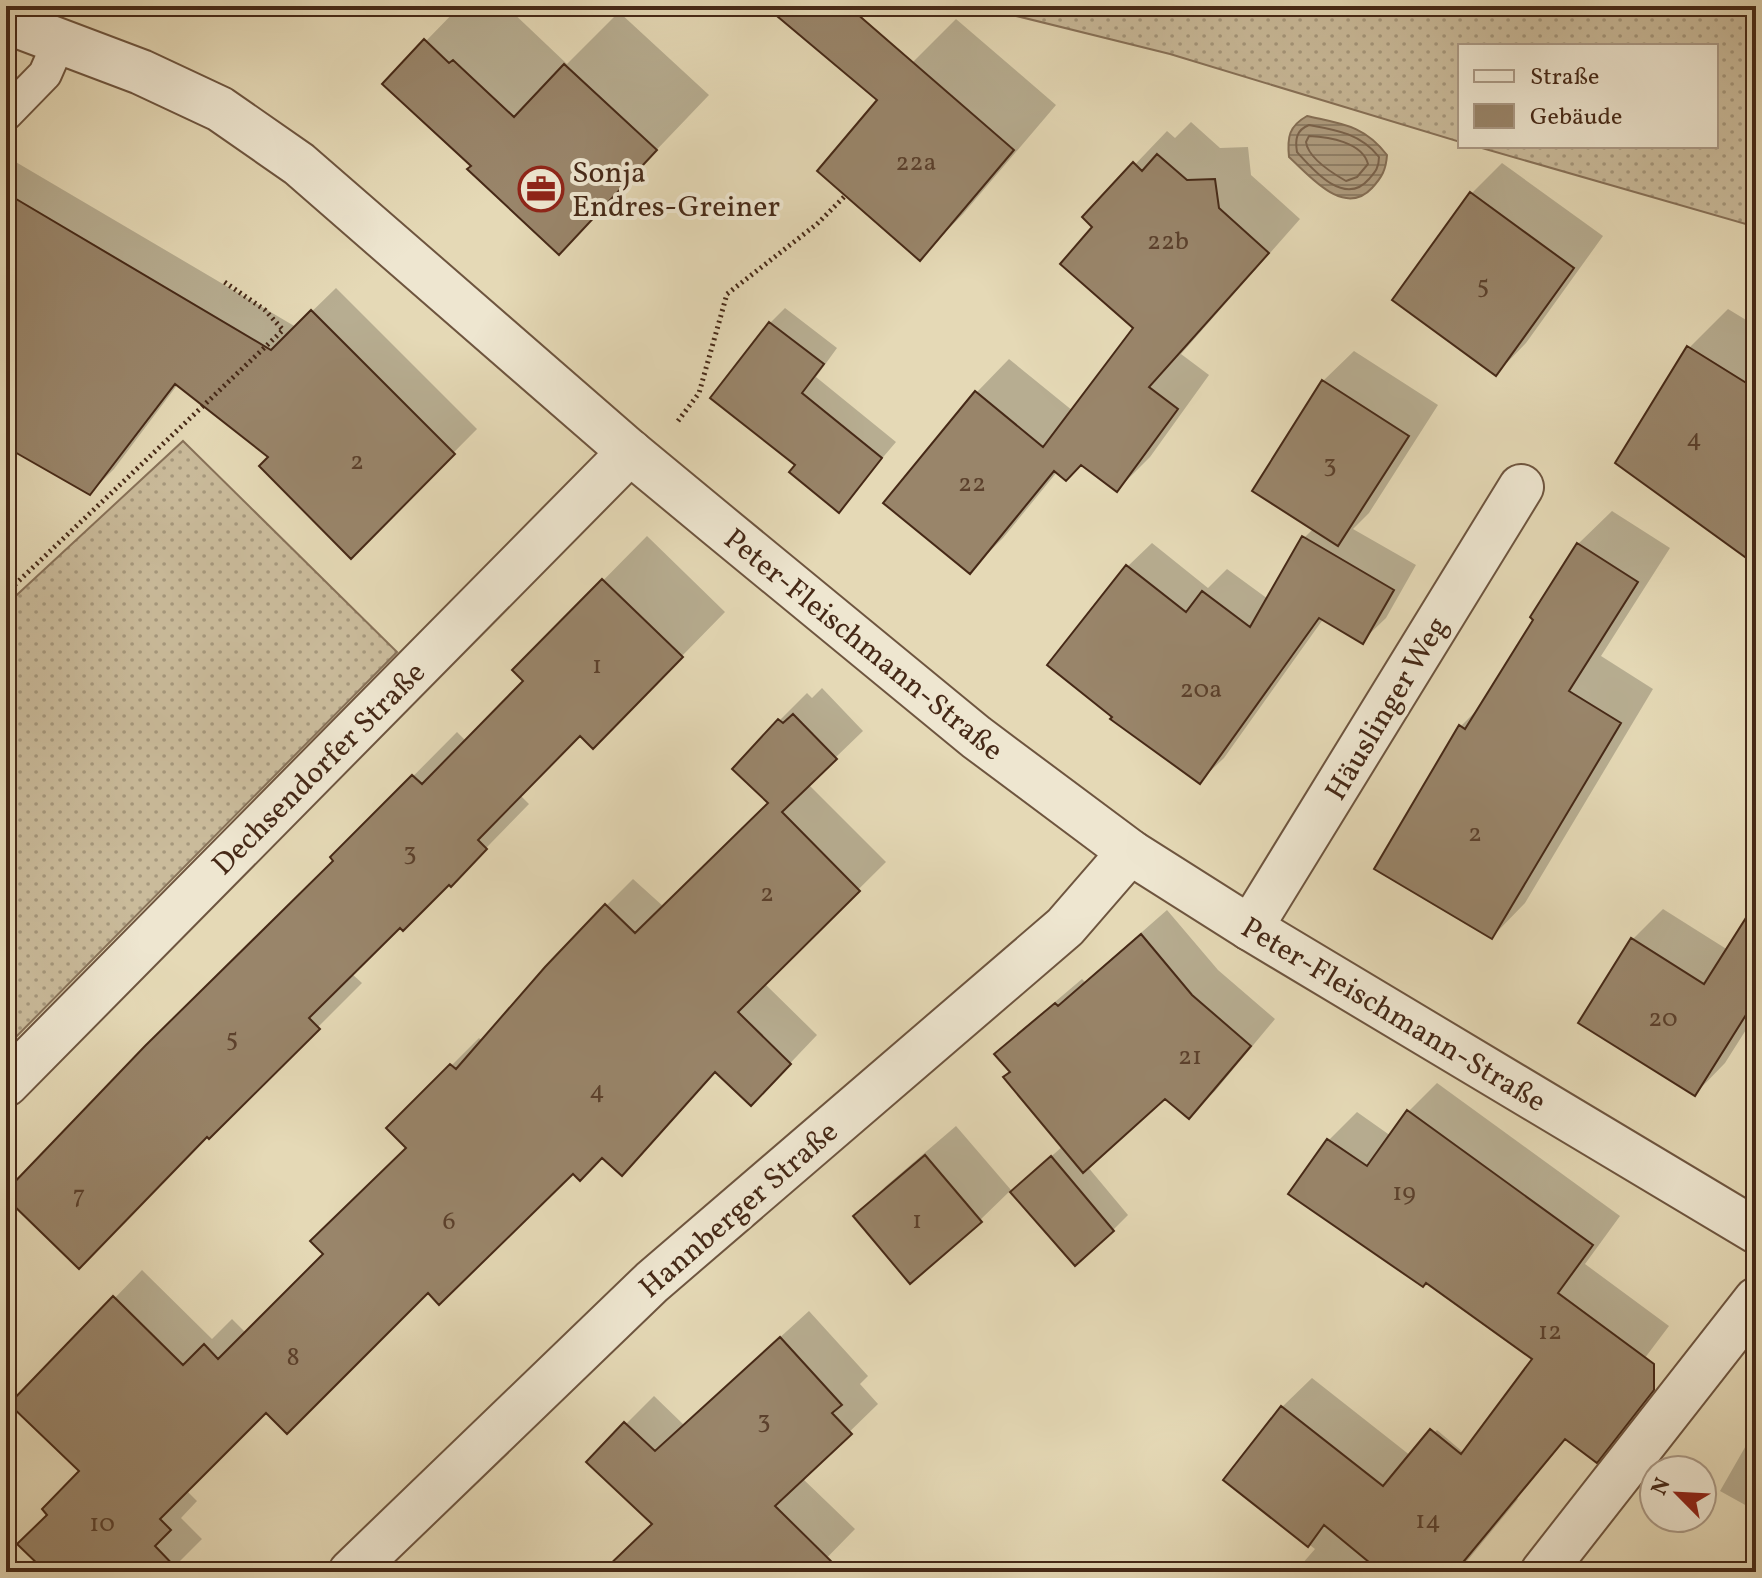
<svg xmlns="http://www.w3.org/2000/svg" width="1762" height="1578" font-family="Vollkorn,serif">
  <defs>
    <pattern id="grass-dots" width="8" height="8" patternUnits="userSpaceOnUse" patternTransform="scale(2)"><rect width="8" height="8" fill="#cabb9b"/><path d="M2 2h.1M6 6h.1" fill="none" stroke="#a6987d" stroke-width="1.8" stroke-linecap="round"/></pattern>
    <pattern id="water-rules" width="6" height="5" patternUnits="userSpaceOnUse" patternTransform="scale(2)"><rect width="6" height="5" fill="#af9d80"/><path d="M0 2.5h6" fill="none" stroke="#908068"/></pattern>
  </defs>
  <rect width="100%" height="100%" fill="#e5d9b6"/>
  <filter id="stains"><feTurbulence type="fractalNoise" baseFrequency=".0025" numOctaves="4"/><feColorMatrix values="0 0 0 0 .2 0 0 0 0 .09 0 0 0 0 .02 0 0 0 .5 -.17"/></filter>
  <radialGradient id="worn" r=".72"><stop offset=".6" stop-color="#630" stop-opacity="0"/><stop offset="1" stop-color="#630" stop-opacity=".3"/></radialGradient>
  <path fill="url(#grass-dots)" stroke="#887259" stroke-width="2" d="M 976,6 L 1756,6 L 1756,227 L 1475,146 L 1716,146 L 1716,46 L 1460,46 L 1460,142 L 1170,54 Z
    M 183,441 L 397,652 L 6,1047 L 6,605 Z"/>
  <path fill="url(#water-rules)" stroke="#856f56" stroke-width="2" d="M 1307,116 C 1342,124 1364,125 1387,155 C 1386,170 1382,177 1372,188 C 1344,218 1310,176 1289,157 C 1287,137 1289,126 1307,116 Z"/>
  <path fill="#0003" d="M 278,6 L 296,6 L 289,14 Z
    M 460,6 L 499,6 L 504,11 L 508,8 L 567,64 L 619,12 L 709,95 L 559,252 L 474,165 L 426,41 Z
    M 956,19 L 1056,105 L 963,214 L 920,258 L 913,62 Z
    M 1191,122 L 1220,148 L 1248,147 L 1251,175 L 1300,219 L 1181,354 L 1209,375 L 1150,457 L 1117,490 L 1082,463 L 1057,472 L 1003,538 L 970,571 L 886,503 L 977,392 L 1009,359 L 1073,411 L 1135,328 L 1095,226 L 1085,217 L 1167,131 L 1175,138 Z
    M 9,158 L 296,327 L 336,288 L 477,429 L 351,556 L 271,457 L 178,384 L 114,469 L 90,493 L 6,444 L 6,161 Z
    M 1502,163 L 1603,236 L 1526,343 L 1496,374 L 1395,300 L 1472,193 Z
    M 785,308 L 837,348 L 816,377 L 896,442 L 838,510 L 798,464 L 770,323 Z
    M 1728,309 L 1756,326 L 1756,562 L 1689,348 Z
    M 1354,351 L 1438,405 L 1369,513 L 1353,529 L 1416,565 L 1386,618 L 1362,641 L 1324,618 L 1224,758 L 1200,781 L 1050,665 L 1128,566 L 1152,543 L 1208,588 L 1227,569 L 1268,599 L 1304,538 L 1314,528 L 1323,381 Z
    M 1612,511 L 1670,548 L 1601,656 L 1653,689 L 1525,903 L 1492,937 L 1460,727 L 1484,703 L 1536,619 L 1578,544 Z
    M 647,536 L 725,612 L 637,702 L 580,734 L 520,795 L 529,804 L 451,884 L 449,882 L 400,925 L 351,973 L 362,983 L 209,1136 L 6,1195 L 336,860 L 333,857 L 457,732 L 467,742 L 526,681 L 515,670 Z
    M 822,688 L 863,731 L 808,784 L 886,862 L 764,983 L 817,1035 L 778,1076 L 716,1070 L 622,1174 L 602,1156 L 573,1171 L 428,1290 L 266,1410 L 186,1490 L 197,1501 L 181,1518 L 202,1539 L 169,1572 L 49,1572 L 50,1515 L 82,1471 L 12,1404 L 142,1270 L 212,1339 L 232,1319 L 246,1333 L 326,1254 L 408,1148 L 389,1128 L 479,1038 L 483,1042 L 606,906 L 633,879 L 664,907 L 770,802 L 780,720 L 807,693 L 812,698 Z
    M 1756,906 L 1756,1014 L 1725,1063 L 1695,1094 L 1632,940 L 1663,909 L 1728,950 Z
    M 1167,910 L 1218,970 L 1275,1019 L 1215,1091 L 1189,1116 L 1165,1096 L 1087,1166 L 1128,1215 L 1113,1230 L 1028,1177 L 1063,1146 L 997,1054 L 1023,1029 L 1082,979 L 1085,982 Z
    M 1437,1083 L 1620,1216 L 1585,1264 L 1669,1326 L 1620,1391 L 1534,1359 L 1426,1281 L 1291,1193 L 1329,1140 L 1357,1112 L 1391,1136 L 1409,1111 Z
    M 956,1126 L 1011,1190 L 980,1220 L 856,1217 L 886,1186 Z
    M 6,1301 L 16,1310 L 6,1321 Z
    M 809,1311 L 868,1376 L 860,1384 L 878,1404 L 802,1478 L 855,1529 L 813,1572 L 603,1572 L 654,1524 L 626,1424 L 654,1396 L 684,1425 Z
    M 1312,1378 L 1411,1456 L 1437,1430 L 1518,1499 L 1458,1572 L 1295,1572 L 1315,1549 L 1226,1480 L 1282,1407 Z
    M 1756,1428 L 1756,1511 L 1720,1491 Z"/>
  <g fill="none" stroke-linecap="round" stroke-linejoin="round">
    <path stroke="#7a634c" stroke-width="2" d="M 1309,125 C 1337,130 1361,134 1379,157 C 1379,168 1375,172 1369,179 C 1345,207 1314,171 1297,152 C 1295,140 1296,130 1309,125 Z
      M 1309,136 C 1329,137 1362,142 1368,164 L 1357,177 L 1346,181 C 1332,173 1308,158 1306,142 Z"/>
  </g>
  <path fill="#99856a" stroke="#462917" stroke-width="2" d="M 765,6 L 848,6 L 1014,150 L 920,261 L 817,171 L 877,100 Z
    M 424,39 L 449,63 L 453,60 L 514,117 L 564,64 L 657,150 L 559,255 L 467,169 L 471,166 L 382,84 Z
    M 1157,154 L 1187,180 L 1215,179 L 1219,208 L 1269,253 L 1149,387 L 1178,409 L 1117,492 L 1081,465 L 1066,481 L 1054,471 L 970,574 L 883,503 L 975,391 L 1043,447 L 1133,328 L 1060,264 L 1092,227 L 1082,217 L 1133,162 L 1142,171 Z
    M 1470,192 L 1574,268 L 1496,376 L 1392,300 Z
    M 6,193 L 271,350 L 311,310 L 455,454 L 351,559 L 259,466 L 268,457 L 175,384 L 90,495 L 6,447 Z
    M 769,322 L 824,364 L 802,393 L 882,458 L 839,513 L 789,472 L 795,465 L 710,398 Z
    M 1687,346 L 1756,389 L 1756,565 L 1615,463 Z
    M 1322,380 L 1409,436 L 1338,546 L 1252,491 Z
    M 1302,536 L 1394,590 L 1363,644 L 1319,618 L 1200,784 L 1110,719 L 1112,717 L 1047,665 L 1126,565 L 1186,612 L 1202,591 L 1250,627 Z
    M 1577,543 L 1638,582 L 1569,691 L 1621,723 L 1492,939 L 1374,869 L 1459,725 L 1465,729 L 1533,620 L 1530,617 Z
    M 602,579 L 683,657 L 593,749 L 580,736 L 478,840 L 487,849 L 451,887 L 449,885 L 403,931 L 400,928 L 309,1018 L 320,1029 L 209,1139 L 207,1137 L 79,1269 L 6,1198 L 6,1191 L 145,1046 L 333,861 L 330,857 L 412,775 L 422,784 L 523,681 L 512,670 Z
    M 793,714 L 837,759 L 782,812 L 860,891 L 738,1012 L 791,1064 L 751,1106 L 715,1072 L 622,1176 L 602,1158 L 580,1181 L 573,1174 L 439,1305 L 428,1293 L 287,1434 L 266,1413 L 160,1519 L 171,1530 L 155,1546 L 180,1572 L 46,1572 L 17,1544 L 47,1515 L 42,1509 L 79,1471 L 9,1404 L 113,1296 L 183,1365 L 204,1344 L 218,1359 L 323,1254 L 310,1241 L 406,1148 L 386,1128 L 450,1064 L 456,1069 L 545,967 L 605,904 L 635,933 L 768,803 L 732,769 L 778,719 L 783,723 Z
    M 1756,902 L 1756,999 L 1695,1096 L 1578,1023 L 1631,938 L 1704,984 Z
    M 1141,934 L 1192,995 L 1251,1046 L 1189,1119 L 1165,1099 L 1083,1173 L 1003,1077 L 1010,1072 L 994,1054 L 1055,1003 L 1058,1006 Z
    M 1407,1110 L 1593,1245 L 1558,1293 L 1654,1364 L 1654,1390 L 1597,1463 L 1565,1439 L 1455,1572 L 1381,1572 L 1324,1525 L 1308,1547 L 1223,1480 L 1281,1406 L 1383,1486 L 1430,1429 L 1461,1454 L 1532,1359 L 1426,1283 L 1423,1287 L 1288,1194 L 1327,1139 L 1367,1166 Z
    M 925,1155 L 982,1222 L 910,1284 L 853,1216 Z
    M 1051,1156 L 1114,1231 L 1075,1266 L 1010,1192 Z
    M 780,1337 L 842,1405 L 832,1413 L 852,1434 L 775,1506 L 842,1572 L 602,1572 L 652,1524 L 586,1462 L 624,1422 L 655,1451 Z"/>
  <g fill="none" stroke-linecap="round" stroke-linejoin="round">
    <g stroke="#6e553f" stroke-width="36">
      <path id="service" d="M 6,114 L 45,74 L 60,40"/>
    </g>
    <g stroke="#6e553f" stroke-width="48">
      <path id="minor" d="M 1250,928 L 1521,487
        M 6,1084 L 630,452
        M 351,1572 L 652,1282 L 1065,927 L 1130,852
        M 1543,1572 L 1756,1300"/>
    </g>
    <g stroke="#6e553f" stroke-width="48">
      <path id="tertiary" d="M 6,21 L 141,72 L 220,109 L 299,164 L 630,452 L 717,524 L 976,737 L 1130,852 L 1250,928 L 1756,1231"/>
    </g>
    <path stroke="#462917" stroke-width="5" stroke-dasharray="2 4" stroke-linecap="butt" d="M 678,421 L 699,393 L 727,294 L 817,224 L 845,196
      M 6,593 L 283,330 L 265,310 L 223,281"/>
    <use href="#service" stroke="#eee6d0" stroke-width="32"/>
    <use href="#minor" stroke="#eee6d0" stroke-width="44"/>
    <use href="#tertiary" stroke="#eee6d0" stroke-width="44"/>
  </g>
  <defs>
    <g id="office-ring" transform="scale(2.3)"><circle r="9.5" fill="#eee6d0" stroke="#8f2418" stroke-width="1.5"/><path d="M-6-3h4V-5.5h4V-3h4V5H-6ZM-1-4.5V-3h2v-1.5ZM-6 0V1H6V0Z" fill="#8f2418"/></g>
  </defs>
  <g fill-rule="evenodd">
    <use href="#office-ring" x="541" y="189"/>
  </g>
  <g text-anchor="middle" stroke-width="8" stroke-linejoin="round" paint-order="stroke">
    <g font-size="26" fill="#5b402c">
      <text x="916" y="170">22a</text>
      <text x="1168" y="249">22b</text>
      <text x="1483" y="293">5</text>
      <text x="1694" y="446">4</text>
      <text x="357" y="469">2</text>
      <text x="1330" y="472">3</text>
      <text x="972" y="491">22</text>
      <text x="597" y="673">1</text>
      <text x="1201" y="697">20a</text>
      <text x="1475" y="841">2</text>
      <text x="410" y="860">3</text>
      <text x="767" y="901">2</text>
      <text x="1663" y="1026">20</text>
      <text x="232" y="1046">5</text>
      <text x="1190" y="1064">21</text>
      <text x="597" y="1098">4</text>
      <text x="1404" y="1200">19</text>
      <text x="79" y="1203">7</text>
      <text x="917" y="1228">1</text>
      <text x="449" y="1229">6</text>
      <text x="1550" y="1339">12</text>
      <text x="293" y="1365">8</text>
      <text x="764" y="1428">3</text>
      <text x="1428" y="1528">14</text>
      <text x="102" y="1531">10</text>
    </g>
    <g font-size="30" fill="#462917" stroke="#eee6d0" text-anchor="start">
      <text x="572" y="182">Sonja<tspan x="572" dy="34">Endres-Greiner</tspan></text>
    </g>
    <g font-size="30" fill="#462917" stroke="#eee6d0">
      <text transform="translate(864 644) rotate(39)" y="10">Peter-Fleischmann-Straße</text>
      <text transform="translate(1386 708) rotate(-59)" y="10">Häuslinger Weg</text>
      <text transform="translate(318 768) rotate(-45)" y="10">Dechsendorfer Straße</text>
      <text transform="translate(1394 1014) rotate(31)" y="10">Peter-Fleischmann-Straße</text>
      <text transform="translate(738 1209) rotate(-41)" y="10">Hannberger Straße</text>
    </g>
  </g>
  <rect width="1762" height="1578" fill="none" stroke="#e5d9b6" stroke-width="32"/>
  <rect x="8" y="8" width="1746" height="1562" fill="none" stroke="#462917" stroke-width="4"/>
  <rect x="16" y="16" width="1730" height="1546" fill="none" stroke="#462917" stroke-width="2"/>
  <rect x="1458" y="44" width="260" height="104" fill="#eee6d0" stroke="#ab9a86" stroke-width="2"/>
  <rect x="1474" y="70" width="40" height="12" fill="#eee6d0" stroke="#ab9a86" stroke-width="2"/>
  <text x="1530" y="84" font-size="24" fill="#462917">Straße</text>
  <rect x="1474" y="104" width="40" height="24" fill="#99856a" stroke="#ab9a86" stroke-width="2"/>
  <text x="1530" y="124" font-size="24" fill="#462917">Gebäude</text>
  <g transform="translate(1678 1494) rotate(294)"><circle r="38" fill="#eee6d0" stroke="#ab9a86" stroke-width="2"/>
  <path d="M0-6L14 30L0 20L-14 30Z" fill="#8f2418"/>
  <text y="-12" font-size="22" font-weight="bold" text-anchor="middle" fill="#462917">N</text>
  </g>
  <rect width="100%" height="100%" filter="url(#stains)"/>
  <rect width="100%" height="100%" fill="url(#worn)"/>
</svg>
